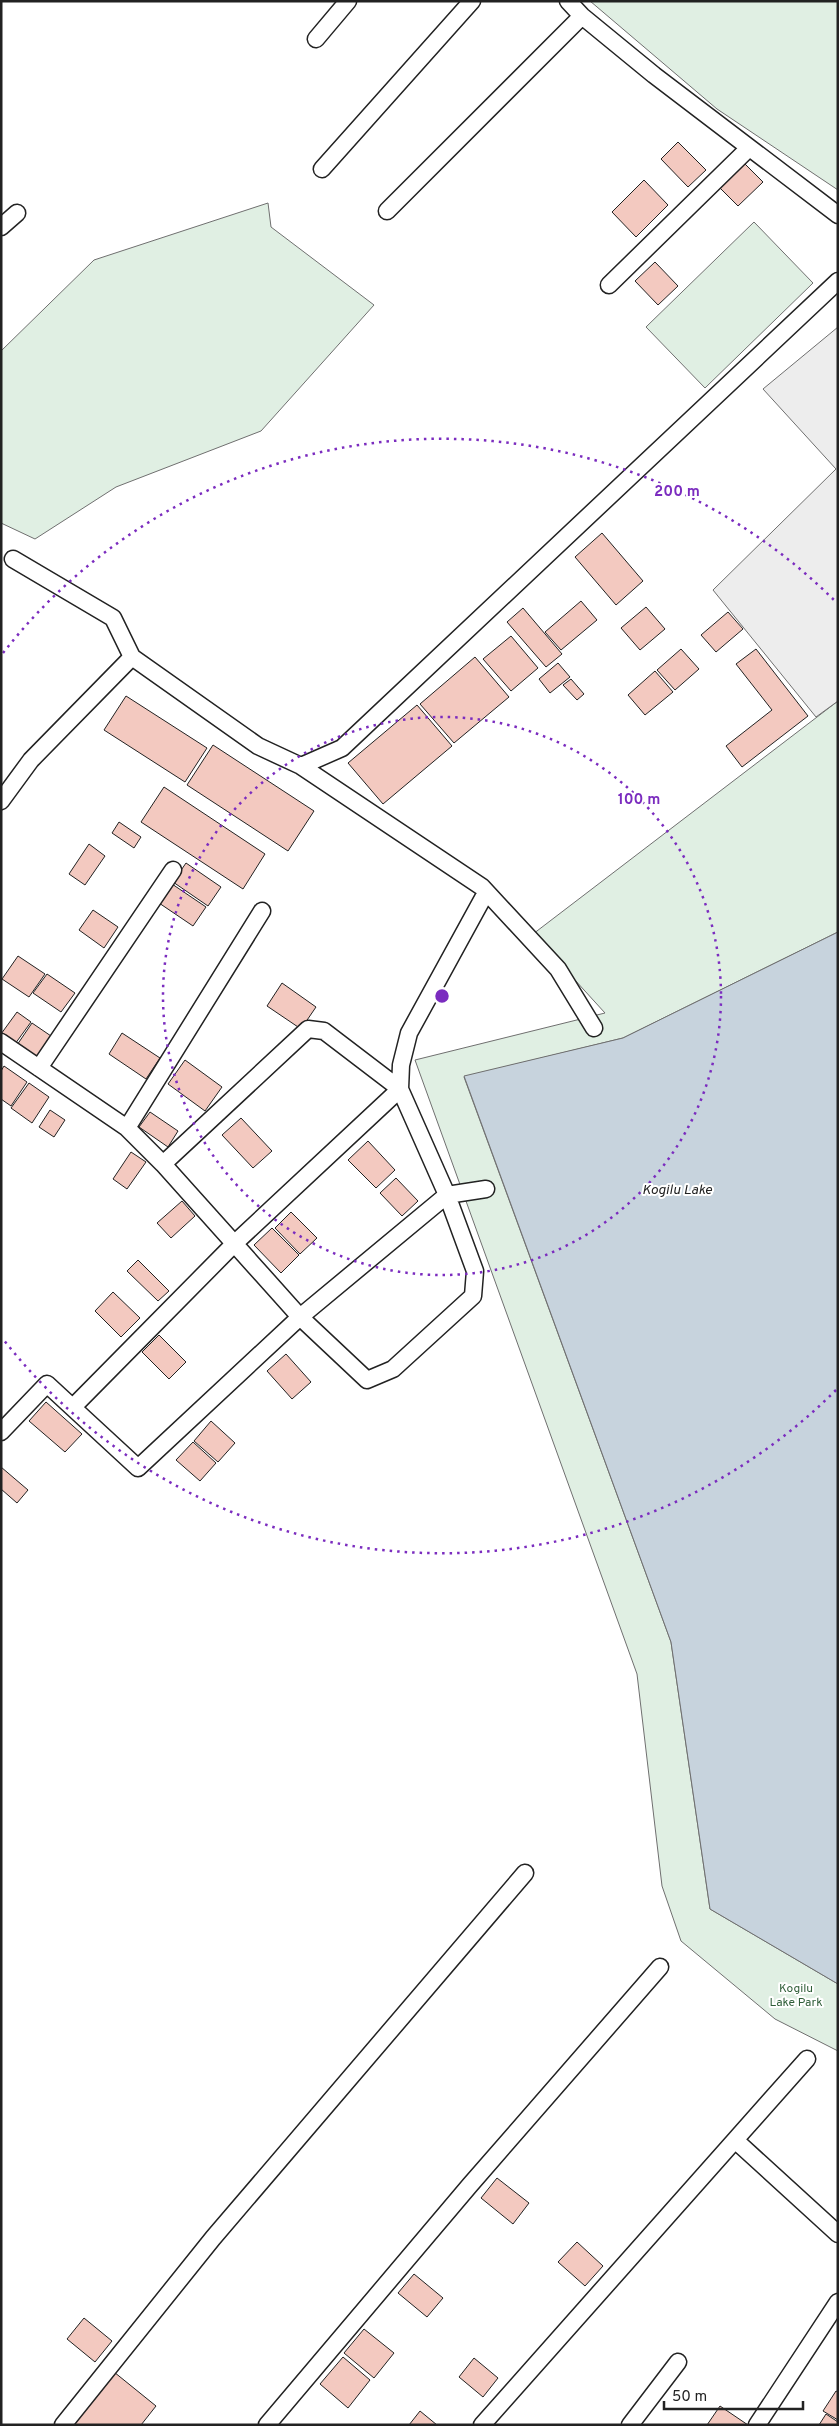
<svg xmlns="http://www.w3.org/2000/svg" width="839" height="2426" font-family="Overpass,sans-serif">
  <rect width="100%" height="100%" fill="#fff"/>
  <path fill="#e0efe3" stroke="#6f6f6f" d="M 590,1 L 838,1 L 838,190 L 717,109 Z
    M 268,203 L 271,227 L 374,305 L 261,431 L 116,487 L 35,539 L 1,523 L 1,351 L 94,260 Z
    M 754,222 L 813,283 L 705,388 L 646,327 Z
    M 838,701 L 838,932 L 623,1038 L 464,1077 L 671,1642 L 710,1909 L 838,1984 L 838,2051 L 775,2019 L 681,1941 L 662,1886 L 637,1674 L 415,1060 L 605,1013 L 533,934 Z"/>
  <path fill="#ededed" stroke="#6f6f6f" d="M 838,327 L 838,701 L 816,717 L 713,590 L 836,469 L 763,389 Z"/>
  <path fill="#c7d3dd" stroke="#6f6f6f" d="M 838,932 L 838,1984 L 710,1909 L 671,1642 L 464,1076 L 623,1038 Z"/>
  <path fill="#f3c9c0" stroke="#222" d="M 678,142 L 706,170 L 688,187 L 661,159 Z
    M 744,163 L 763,182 L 738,206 L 719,187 Z
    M 644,180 L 668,205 L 636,237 L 612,212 Z
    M 655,262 L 678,286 L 658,305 L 635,281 Z
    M 602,533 L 643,581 L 616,605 L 575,557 Z
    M 581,601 L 597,620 L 561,650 L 545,632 Z
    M 646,607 L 665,629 L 640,650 L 621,628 Z
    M 523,608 L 562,654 L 546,667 L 507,622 Z
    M 728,612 L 743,629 L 716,652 L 701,635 Z
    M 511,636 L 538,668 L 511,691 L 483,659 Z
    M 681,649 L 699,669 L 675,690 L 657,670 Z
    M 756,649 L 808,716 L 742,767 L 726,746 L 772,710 L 736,664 Z
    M 475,657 L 509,697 L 454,743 L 420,704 Z
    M 558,663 L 570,677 L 550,693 L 539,679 Z
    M 655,671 L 673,692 L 645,715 L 628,695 Z
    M 571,679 L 584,694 L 577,700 L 563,685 Z
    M 126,696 L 207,748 L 185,782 L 104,730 Z
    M 417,705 L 452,746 L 383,804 L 348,763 Z
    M 213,745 L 314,811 L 288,851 L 187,785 Z
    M 164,787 L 265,854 L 243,889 L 141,822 Z
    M 119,822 L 141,837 L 134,848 L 112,833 Z
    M 89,844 L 105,856 L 85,885 L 69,874 Z
    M 186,863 L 221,887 L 208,906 L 173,882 Z
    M 172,884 L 206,907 L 193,926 L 159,903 Z
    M 93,910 L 118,927 L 104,948 L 79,930 Z
    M 18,956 L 45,974 L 29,997 L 2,979 Z
    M 47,974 L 75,993 L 61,1012 L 33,993 Z
    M 282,983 L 316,1007 L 301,1029 L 267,1006 Z
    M 17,1012 L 31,1022 L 15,1044 L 1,1034 Z
    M 32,1023 L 51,1036 L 36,1058 L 17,1045 Z
    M 122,1033 L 160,1058 L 146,1079 L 109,1054 Z
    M 185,1060 L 222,1087 L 205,1111 L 168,1084 Z
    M 4,1066 L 27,1082 L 11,1106 L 1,1099 L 1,1071 Z
    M 29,1083 L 49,1097 L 32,1123 L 11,1108 Z
    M 50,1110 L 65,1120 L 54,1137 L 39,1127 Z
    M 150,1112 L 178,1131 L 168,1147 L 139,1127 Z
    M 241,1118 L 272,1151 L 253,1168 L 222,1135 Z
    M 368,1141 L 395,1170 L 376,1188 L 348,1160 Z
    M 131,1152 L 146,1162 L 127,1189 L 113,1179 Z
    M 396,1178 L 418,1201 L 402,1216 L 380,1193 Z
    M 182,1201 L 195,1216 L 171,1238 L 157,1223 Z
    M 291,1212 L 317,1238 L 300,1254 L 275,1228 Z
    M 272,1228 L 299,1255 L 281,1273 L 254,1245 Z
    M 138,1260 L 169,1291 L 158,1301 L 127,1271 Z
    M 113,1292 L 140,1318 L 121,1337 L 95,1311 Z
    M 159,1335 L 186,1362 L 169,1379 L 142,1352 Z
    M 286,1354 L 311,1382 L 292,1399 L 267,1371 Z
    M 46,1402 L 82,1434 L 65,1452 L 29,1421 Z
    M 211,1421 L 235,1443 L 218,1462 L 194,1441 Z
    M 193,1442 L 216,1463 L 200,1481 L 176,1460 Z
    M 1,1467 L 28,1490 L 17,1503 L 1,1489 Z
    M 497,2178 L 529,2203 L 513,2224 L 481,2198 Z
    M 577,2242 L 603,2266 L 585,2286 L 558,2262 Z
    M 414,2274 L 443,2298 L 427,2317 L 398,2293 Z
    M 84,2318 L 112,2341 L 95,2362 L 67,2339 Z
    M 364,2329 L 394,2353 L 374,2378 L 344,2353 Z
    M 343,2357 L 370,2380 L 348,2408 L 320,2384 Z
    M 474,2358 L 498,2378 L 483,2397 L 459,2377 Z
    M 114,2372 L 156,2406 L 141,2425 L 72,2425 Z
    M 836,2391 L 838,2392 L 838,2420 L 823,2411 Z
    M 720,2406 L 748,2425 L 707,2425 Z
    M 420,2411 L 437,2425 L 409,2425 Z
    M 826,2414 L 838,2422 L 838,2425 L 819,2425 Z"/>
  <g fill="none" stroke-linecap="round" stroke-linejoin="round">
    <g stroke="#222" stroke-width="19">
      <path id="minor" d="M 568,1 L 582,16 L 654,75 L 838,215
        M 316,39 L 348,1
        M 322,169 L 472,1
        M 387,211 L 582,16
        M 1,227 L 17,213
        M 609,285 L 749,148
        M 13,559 L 113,618 L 132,657
        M 301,766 L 482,887 L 558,969 L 594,1028
        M 1,801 L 31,760 L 132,657 L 258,746 L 301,766 L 342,748 L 838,281
        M 1,1042 L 127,1128 L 262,911
        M 39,1068 L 173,870
        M 400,1089 L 401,1065 L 409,1033 L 483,898
        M 127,1128 L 163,1164 L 300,1317 L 447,1195 L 486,1189
        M 163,1164 L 308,1029 L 324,1031 L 400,1089
        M 1,1432 L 47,1384 L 138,1468 L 300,1317 L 367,1380 L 393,1369 L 473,1296 L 475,1271 L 447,1195 L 400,1089 L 235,1243 L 73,1407
        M 735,2140 L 807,2059
        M 63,2425 L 213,2238 L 525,1873
        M 267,2425 L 470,2185 L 660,1967
        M 482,2425 L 735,2140 L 838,2234
        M 630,2425 L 678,2362
        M 757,2425 L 838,2302"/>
    </g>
    <use href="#minor" stroke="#fff" stroke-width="16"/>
  </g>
  <g fill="none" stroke="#7b2cbf" stroke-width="2.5" stroke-dasharray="2.5 5">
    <circle cx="442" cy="996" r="279"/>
    <path d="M836 1390A557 557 0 0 1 3 1339M3 653A557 557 0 0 1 836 602"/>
  </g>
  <g text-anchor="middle" stroke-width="4" stroke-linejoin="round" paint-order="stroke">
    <g font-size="12" fill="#2f5e38" stroke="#fff">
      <text x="796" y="1992">Kogilu<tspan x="796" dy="14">Lake Park</tspan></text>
    </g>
    <g font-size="14" font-style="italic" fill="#222" stroke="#fff">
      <text x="677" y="1194">Kogilu Lake</text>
    </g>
  </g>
  <circle cx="442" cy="996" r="8" fill="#7b2cbf" stroke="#fff" stroke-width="2.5"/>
  <g font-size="15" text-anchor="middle" font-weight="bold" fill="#7b2cbf" stroke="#fff" stroke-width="4" stroke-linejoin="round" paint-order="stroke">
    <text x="677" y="496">200 m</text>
    <text x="639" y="804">100 m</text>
  </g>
  <rect width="839" height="2426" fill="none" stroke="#222222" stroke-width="5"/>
  <path d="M664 2401v8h139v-8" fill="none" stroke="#222222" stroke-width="2.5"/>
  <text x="672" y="2401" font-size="15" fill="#222222" stroke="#ffffff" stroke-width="4" paint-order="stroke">50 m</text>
</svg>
